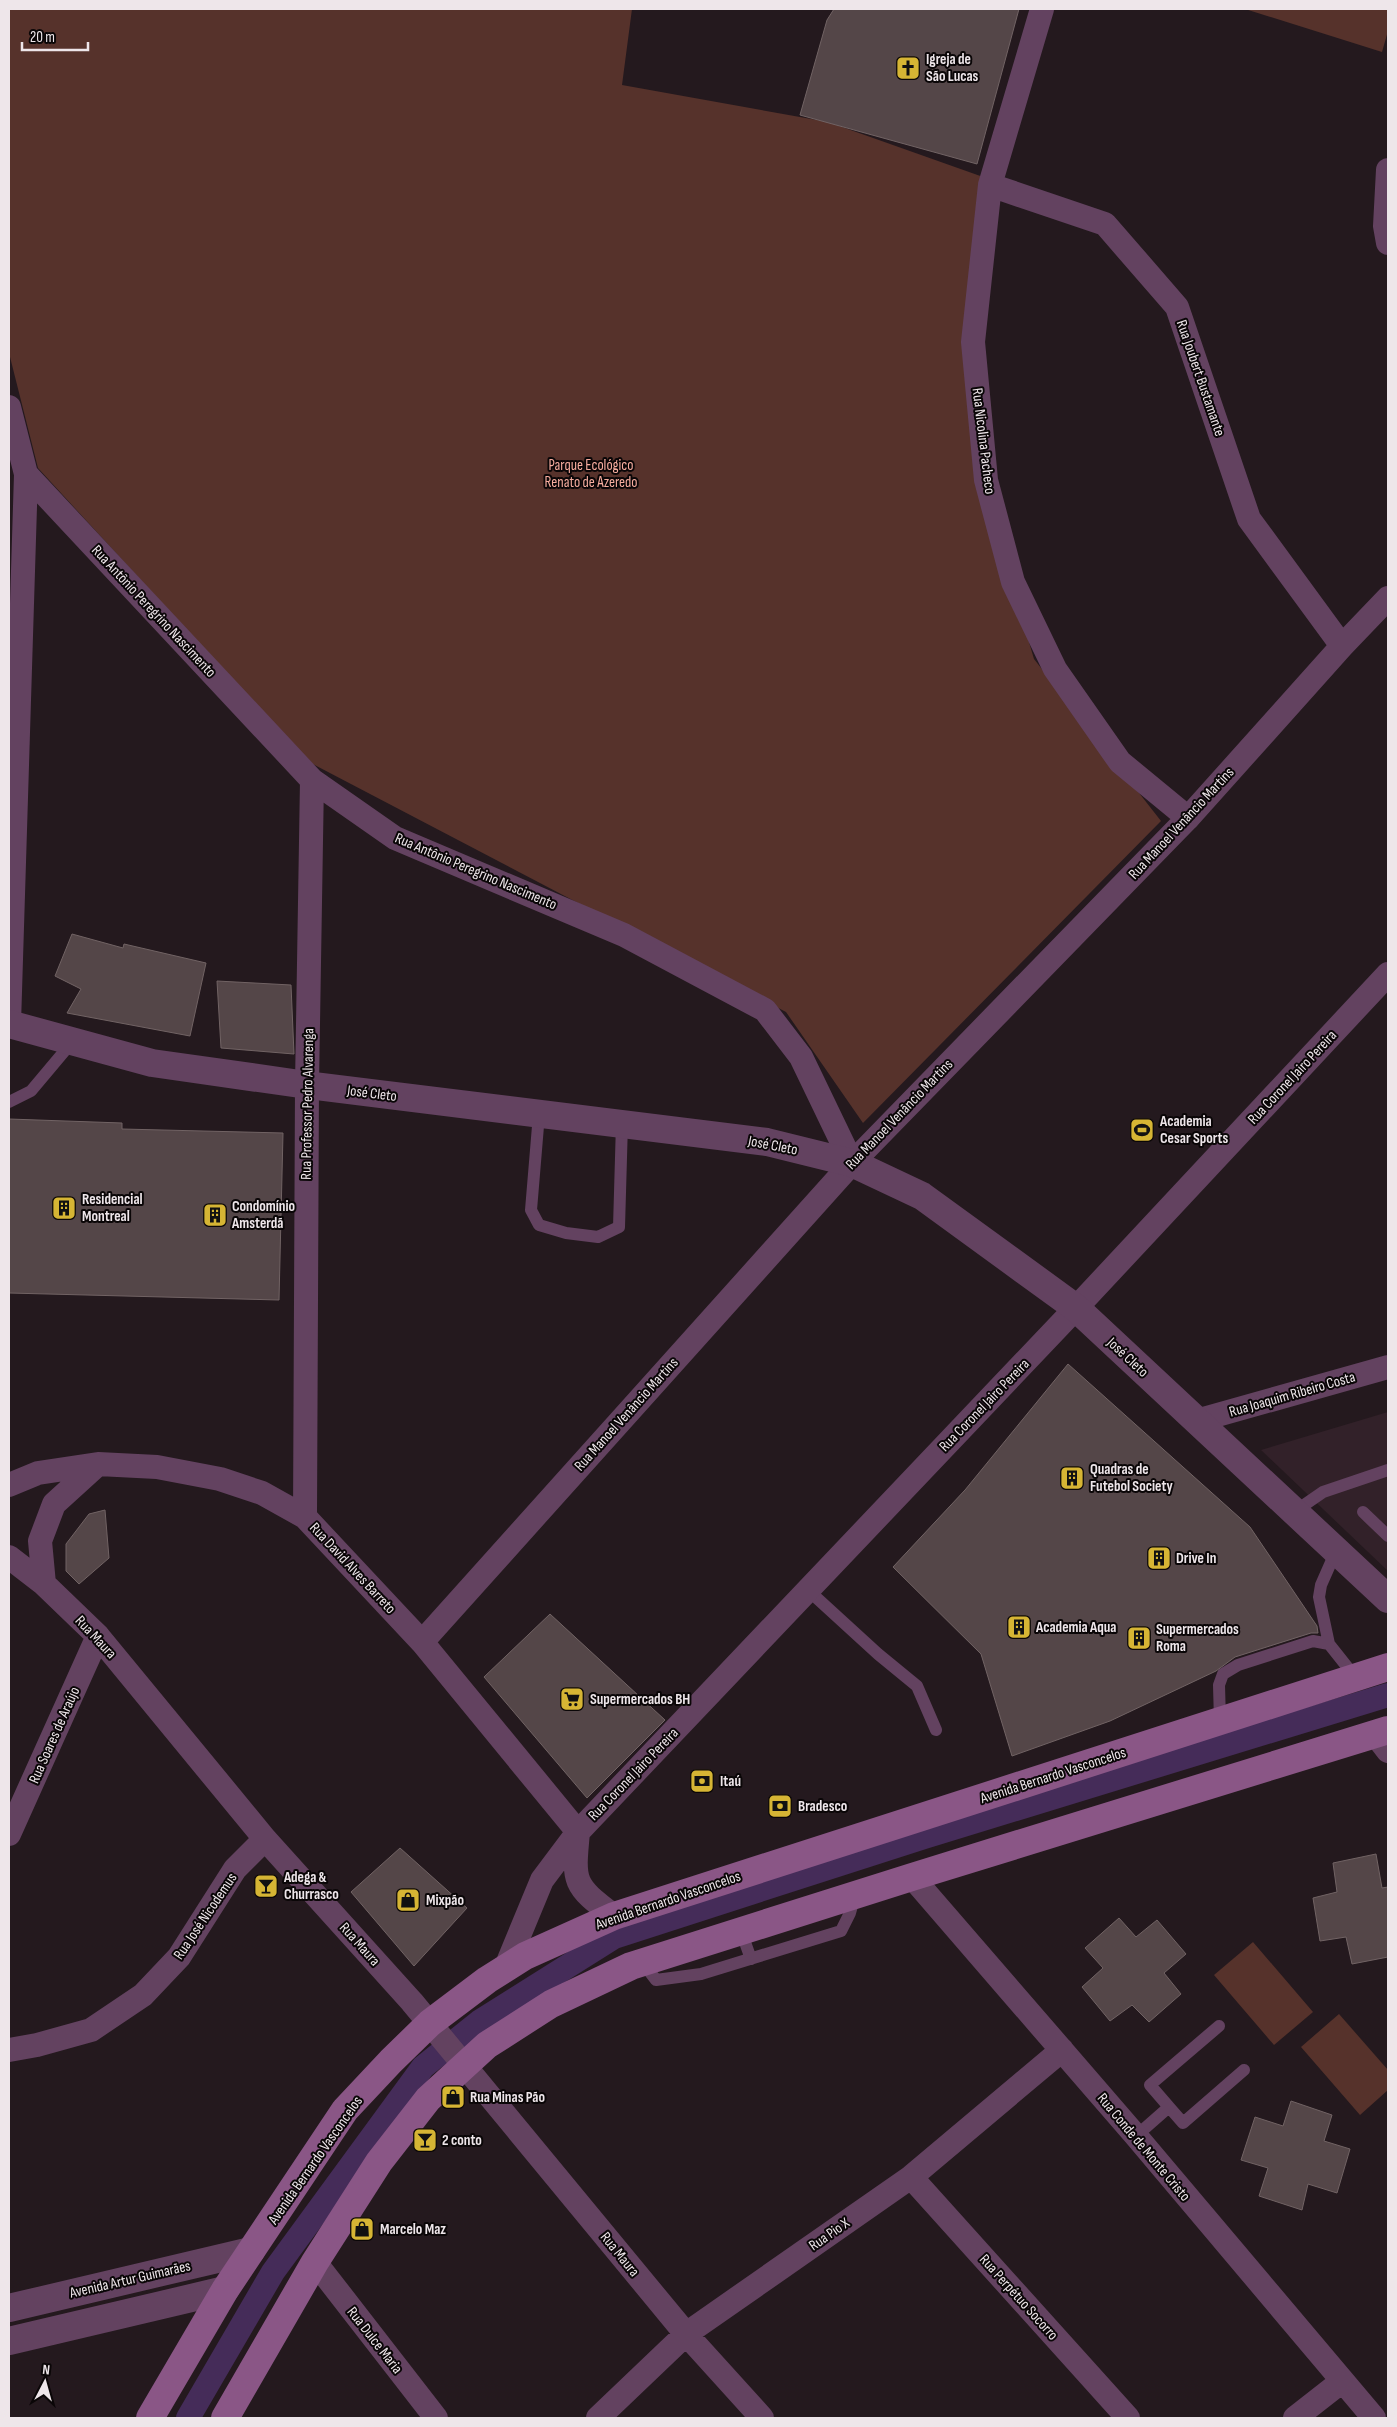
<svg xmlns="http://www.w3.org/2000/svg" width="1397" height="2427" font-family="'Sofia Sans Condensed',sans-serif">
  <rect width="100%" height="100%" fill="#24191e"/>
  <path fill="#322129" d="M 1388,1412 L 1388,1571 L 1261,1450 Z"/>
  <path fill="#56322b" d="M 9,9 L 632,9 L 622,85 L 828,122 L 986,178 L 982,484 L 1034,659 L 1161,821 L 863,1123 L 786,1012 L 307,761 L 38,468 L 9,353 Z
    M 1245,9 L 1388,9 L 1388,31 L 1382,52 Z
    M 1253,1942 L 1313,2012 L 1274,2045 L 1214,1975 Z
    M 1339,2014 L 1388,2070 L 1388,2090 L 1360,2115 L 1301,2047 Z"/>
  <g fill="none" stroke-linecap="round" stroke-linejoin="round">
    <path stroke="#452c59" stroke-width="24" d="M 188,2418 L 273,2272 L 423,2067 L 479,2022 L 614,1937 L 924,1837 L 1388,1695"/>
  </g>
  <path fill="#544648" stroke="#716364" d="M 834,9 L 1019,9 L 977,164 L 800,115 L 827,20 Z
    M 72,934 L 123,948 L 124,944 L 206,963 L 190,1036 L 67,1013 L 81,989 L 55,976 Z
    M 217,981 L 291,985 L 294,1054 L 221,1048 Z
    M 9,1119 L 122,1123 L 122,1129 L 283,1133 L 279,1300 L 9,1293 Z
    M 1068,1364 L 1250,1527 L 1317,1626 L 1318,1633 L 1311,1633 L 1235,1657 L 1216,1671 L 1110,1721 L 1012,1756 L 981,1654 L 893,1567 L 965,1490 Z
    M 105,1510 L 109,1558 L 79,1584 L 66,1571 L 66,1544 L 89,1514 Z
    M 550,1614 L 665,1720 L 587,1798 L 484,1677 Z
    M 400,1848 L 467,1908 L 414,1966 L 351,1892 Z
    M 1376,1854 L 1382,1888 L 1388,1887 L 1388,1957 L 1352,1964 L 1346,1937 L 1320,1941 L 1313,1898 L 1337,1892 L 1333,1863 Z
    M 1119,1918 L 1136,1937 L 1157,1920 L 1186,1954 L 1164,1973 L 1181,1994 L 1149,2022 L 1132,2005 L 1110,2021 L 1082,1987 L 1103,1968 L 1085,1948 Z
    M 1291,2101 L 1332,2115 L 1324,2141 L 1350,2149 L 1337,2193 L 1308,2184 L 1302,2210 L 1259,2196 L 1268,2168 L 1241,2160 L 1255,2117 L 1283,2126 Z"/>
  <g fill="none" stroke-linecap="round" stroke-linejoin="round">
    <path stroke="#634260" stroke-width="12" d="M 9,1102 L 31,1091 L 73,1041
      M 539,1114 L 531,1210 L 539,1225 L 566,1233 L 598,1237 L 619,1227 L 622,1123
      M 1294,1512 L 1323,1492 L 1388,1470
      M 1363,1512 L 1388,1536
      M 808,1590 L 878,1654 L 917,1686 L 936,1730
      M 1329,1644 L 1319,1597 L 1321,1585 L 1336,1551
      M 1220,1721 L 1219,1685 L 1223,1674 L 1238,1665 L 1313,1641 L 1329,1644 L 1356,1678
      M 741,1931 L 751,1959
      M 643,1963 L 656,1980 L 701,1974 L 841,1931 L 850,1913 L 855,1895
      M 1169,2107 L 1183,2123 L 1244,2070
      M 1136,2136 L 1169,2107 L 1150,2085 L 1219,2026"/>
    <path stroke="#634260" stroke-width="24" d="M 1042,9 L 990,185 L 973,342 L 986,480 L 1013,582 L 1055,669 L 1120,762 L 1188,818
      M 1388,170 L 1385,226 L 1388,243
      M 990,185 L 1105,224 L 1177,307 L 1249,519 L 1342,646
      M 9,407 L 26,474 L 312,780 L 395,838 L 624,935 L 765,1010 L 801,1057 L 852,1163
      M 9,1024 L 26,474
      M 1196,1421 L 1388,1367
      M 9,1485 L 38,1473 L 98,1464 L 157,1467 L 220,1479 L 262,1493 L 305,1517 L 422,1642 L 578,1832
      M 305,1517 L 307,1085 L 312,780
      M 9,1557 L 44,1584 L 98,1636 L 265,1839 L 412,2002 L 686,2334 L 762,2418
      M 44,1584 L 40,1541 L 54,1504 L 98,1464
      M 422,1642 L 852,1163 L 1188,818 L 1342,646 L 1388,598
      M 1375,1734 L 1388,1751
      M 578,1832 C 573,1883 573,1885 614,1916
      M 9,1834 L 98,1636
      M 912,1877 L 1136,2136 L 1374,2418
      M 506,1967 L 542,1880 L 578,1832 L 1076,1308 L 1388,974
      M 9,2050 L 37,2045 L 91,2030 L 143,1995 L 179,1957 L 235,1869 L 265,1839
      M 911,2177 L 1128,2418
      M 315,2262 L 436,2418
      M 598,2418 L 686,2334 L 911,2177 L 1062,2050
      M 1295,2418 L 1341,2382"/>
    <path stroke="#634260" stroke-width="28" d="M 9,1024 L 152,1063 L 307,1085 L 767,1142 L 852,1163 L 922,1196 L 1076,1308 L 1388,1599
      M 9,2308 L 251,2251
      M 9,2341 L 225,2290"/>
    <path stroke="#8a5686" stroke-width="28" d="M 150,2418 L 225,2290 L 345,2110 L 391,2061 L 430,2023 L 487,1980 L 525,1956 L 614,1916 L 1388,1667
      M 225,2418 L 315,2262 L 379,2162 L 428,2099 L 487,2045 L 551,2004 L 631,1966 L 912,1877 L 1388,1730"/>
  </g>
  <defs>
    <g id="church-square" transform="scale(1.25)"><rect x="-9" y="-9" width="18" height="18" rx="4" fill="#d6b534" stroke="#0a0607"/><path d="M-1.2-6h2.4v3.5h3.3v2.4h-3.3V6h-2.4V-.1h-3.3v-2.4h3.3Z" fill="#111"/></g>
    <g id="stadium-square" transform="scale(1.25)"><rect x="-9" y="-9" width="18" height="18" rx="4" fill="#d6b534" stroke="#0a0607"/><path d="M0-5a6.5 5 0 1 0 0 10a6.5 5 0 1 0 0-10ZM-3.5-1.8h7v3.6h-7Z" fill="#111"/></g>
    <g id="building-square" transform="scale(1.25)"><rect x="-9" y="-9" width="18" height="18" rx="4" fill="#d6b534" stroke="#0a0607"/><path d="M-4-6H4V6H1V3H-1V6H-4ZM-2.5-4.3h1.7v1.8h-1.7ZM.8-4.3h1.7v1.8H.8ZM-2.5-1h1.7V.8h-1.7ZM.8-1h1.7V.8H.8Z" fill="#111"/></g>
    <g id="supermarket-square" transform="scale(1.25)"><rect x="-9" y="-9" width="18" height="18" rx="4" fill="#d6b534" stroke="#0a0607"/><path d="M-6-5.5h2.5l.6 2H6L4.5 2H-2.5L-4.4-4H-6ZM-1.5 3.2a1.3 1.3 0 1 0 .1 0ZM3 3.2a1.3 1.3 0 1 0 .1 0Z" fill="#111"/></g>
    <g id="bank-square" transform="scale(1.25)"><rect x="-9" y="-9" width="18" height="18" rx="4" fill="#d6b534" stroke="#0a0607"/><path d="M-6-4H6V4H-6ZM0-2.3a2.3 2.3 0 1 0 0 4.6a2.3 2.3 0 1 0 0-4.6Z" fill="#111"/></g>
    <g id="bar-square" transform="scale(1.25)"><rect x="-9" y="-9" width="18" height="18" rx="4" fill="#d6b534" stroke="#0a0607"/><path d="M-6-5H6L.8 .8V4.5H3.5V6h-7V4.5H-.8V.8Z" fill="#111"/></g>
    <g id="shop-square" transform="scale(1.25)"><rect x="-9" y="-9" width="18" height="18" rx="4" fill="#d6b534" stroke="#0a0607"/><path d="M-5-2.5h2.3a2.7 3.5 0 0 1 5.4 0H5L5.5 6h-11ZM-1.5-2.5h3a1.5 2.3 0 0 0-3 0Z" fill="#111"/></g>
  </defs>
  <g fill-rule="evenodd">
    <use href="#church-square" x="908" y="68"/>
    <use href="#stadium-square" x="1142" y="1130"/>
    <use href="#building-square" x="64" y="1208"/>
    <use href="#building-square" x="215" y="1215"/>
    <use href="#building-square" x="1072" y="1478"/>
    <use href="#building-square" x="1159" y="1558"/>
    <use href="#building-square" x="1019" y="1627"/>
    <use href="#building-square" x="1139" y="1638"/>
    <use href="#supermarket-square" x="572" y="1699"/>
    <use href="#bank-square" x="702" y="1781"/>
    <use href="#bank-square" x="780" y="1806"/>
    <use href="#bar-square" x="266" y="1886"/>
    <use href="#shop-square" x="408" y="1900"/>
    <use href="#shop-square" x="453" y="2097"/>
    <use href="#bar-square" x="425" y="2140"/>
    <use href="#shop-square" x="362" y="2229"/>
  </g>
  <g text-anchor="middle" stroke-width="4" stroke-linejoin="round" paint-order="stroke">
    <g font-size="15" font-weight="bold" fill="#eee6ea" stroke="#0a0607" text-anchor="start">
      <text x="926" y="64">Igreja de<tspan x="926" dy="17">São Lucas</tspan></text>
      <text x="1160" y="1126">Academia<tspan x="1160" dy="17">Cesar Sports</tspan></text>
      <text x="82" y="1204">Residencial<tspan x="82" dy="17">Montreal</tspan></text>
      <text x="232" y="1211">Condomínio<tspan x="232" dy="17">Amsterdã</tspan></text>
      <text x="1090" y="1474">Quadras de<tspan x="1090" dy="17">Futebol Society</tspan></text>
      <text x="1176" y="1563">Drive In</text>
      <text x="1036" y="1632">Academia Aqua</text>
      <text x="1156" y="1634">Supermercados<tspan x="1156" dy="17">Roma</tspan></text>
      <text x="590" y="1704">Supermercados BH</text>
      <text x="720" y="1786">Itaú</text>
      <text x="798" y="1811">Bradesco</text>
      <text x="284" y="1882">Adega &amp;<tspan x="284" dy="17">Churrasco</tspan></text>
      <text x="426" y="1905">Mixpão</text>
      <text x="470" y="2102">Rua Minas Pão</text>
      <text x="442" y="2145">2 conto</text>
      <text x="380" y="2234">Marcelo Maz</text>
    </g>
    <g font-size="15" fill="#eee6ea" stroke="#0a0607">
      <text transform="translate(1201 378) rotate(71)" y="5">Rua Joubert Bustamante</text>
      <text transform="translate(984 441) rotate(83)" y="5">Rua Nicolina Pacheco</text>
      <text transform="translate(154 611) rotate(47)" y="5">Rua Antônio Peregrino Nascimento</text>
      <text transform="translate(1181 823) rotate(-47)" y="5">Rua Manoel Venâncio Martins</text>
      <text transform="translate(476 871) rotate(23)" y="5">Rua Antônio Peregrino Nascimento</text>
      <text transform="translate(1292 1077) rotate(-47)" y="5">Rua Coronel Jairo Pereira</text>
      <text transform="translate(372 1093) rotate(7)" y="5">José Cleto</text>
      <text transform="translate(307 1104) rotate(-89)" y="5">Rua Professor Pedro Alvarenga</text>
      <text transform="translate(899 1114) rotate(-46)" y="5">Rua Manoel Venâncio Martins</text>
      <text transform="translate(773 1145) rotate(11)" y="5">José Cleto</text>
      <text transform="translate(1128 1357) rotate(43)" y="5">José Cleto</text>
      <text transform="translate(1292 1394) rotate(-16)" y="5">Rua Joaquim Ribeiro Costa</text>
      <text transform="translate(984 1405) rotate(-46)" y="5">Rua Coronel Jairo Pereira</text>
      <text transform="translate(626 1414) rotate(-48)" y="5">Rua Manoel Venâncio Martins</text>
      <text transform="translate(353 1568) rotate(47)" y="5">Rua David Alves Barreto</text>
      <text transform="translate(96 1637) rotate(47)" y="5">Rua Maura</text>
      <text transform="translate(54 1735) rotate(-66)" y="5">Rua Soares de Araújo</text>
      <text transform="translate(633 1774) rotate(-46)" y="5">Rua Coronel Jairo Pereira</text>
      <text transform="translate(1053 1775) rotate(-18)" y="5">Avenida Bernardo Vasconcelos</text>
      <text transform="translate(668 1900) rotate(-19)" y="5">Avenida Bernardo Vasconcelos</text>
      <text transform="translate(205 1916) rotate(-56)" y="5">Rua José Nicodemus</text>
      <text transform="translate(360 1944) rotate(48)" y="5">Rua Maura</text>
      <text transform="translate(1144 2147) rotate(50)" y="5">Rua Conde de Monte Cristo</text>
      <text transform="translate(315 2160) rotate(-55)" y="5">Avenida Bernardo Vasconcelos</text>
      <text transform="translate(829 2234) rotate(-35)" y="5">Rua Pio X</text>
      <text transform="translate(620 2254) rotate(51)" y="5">Rua Maura</text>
      <text transform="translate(130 2279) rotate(-13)" y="5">Avenida Artur Guimarães</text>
      <text transform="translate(1019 2297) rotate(48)" y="5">Rua Perpétuo Socorro</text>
      <text transform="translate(375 2340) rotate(52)" y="5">Rua Dulce Maria</text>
    </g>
    <g font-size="15" fill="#f7ad9f" stroke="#0a0607">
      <text x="591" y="470">Parque Ecológico<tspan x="591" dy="17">Renato de Azeredo</tspan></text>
    </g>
  </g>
  <rect width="1397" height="2427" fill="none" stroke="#eee6ea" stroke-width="20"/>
  <g transform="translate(45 2382) rotate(6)" stroke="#0a0607" stroke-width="4" paint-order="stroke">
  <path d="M0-4L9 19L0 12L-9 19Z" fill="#eee6ea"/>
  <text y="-8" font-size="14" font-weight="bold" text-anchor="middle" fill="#eee6ea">N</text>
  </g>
  <path d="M22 42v8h66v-8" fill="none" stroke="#eee6ea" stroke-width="2.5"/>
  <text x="30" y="42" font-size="15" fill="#eee6ea" stroke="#0a0607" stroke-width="4" paint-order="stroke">20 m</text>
</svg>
